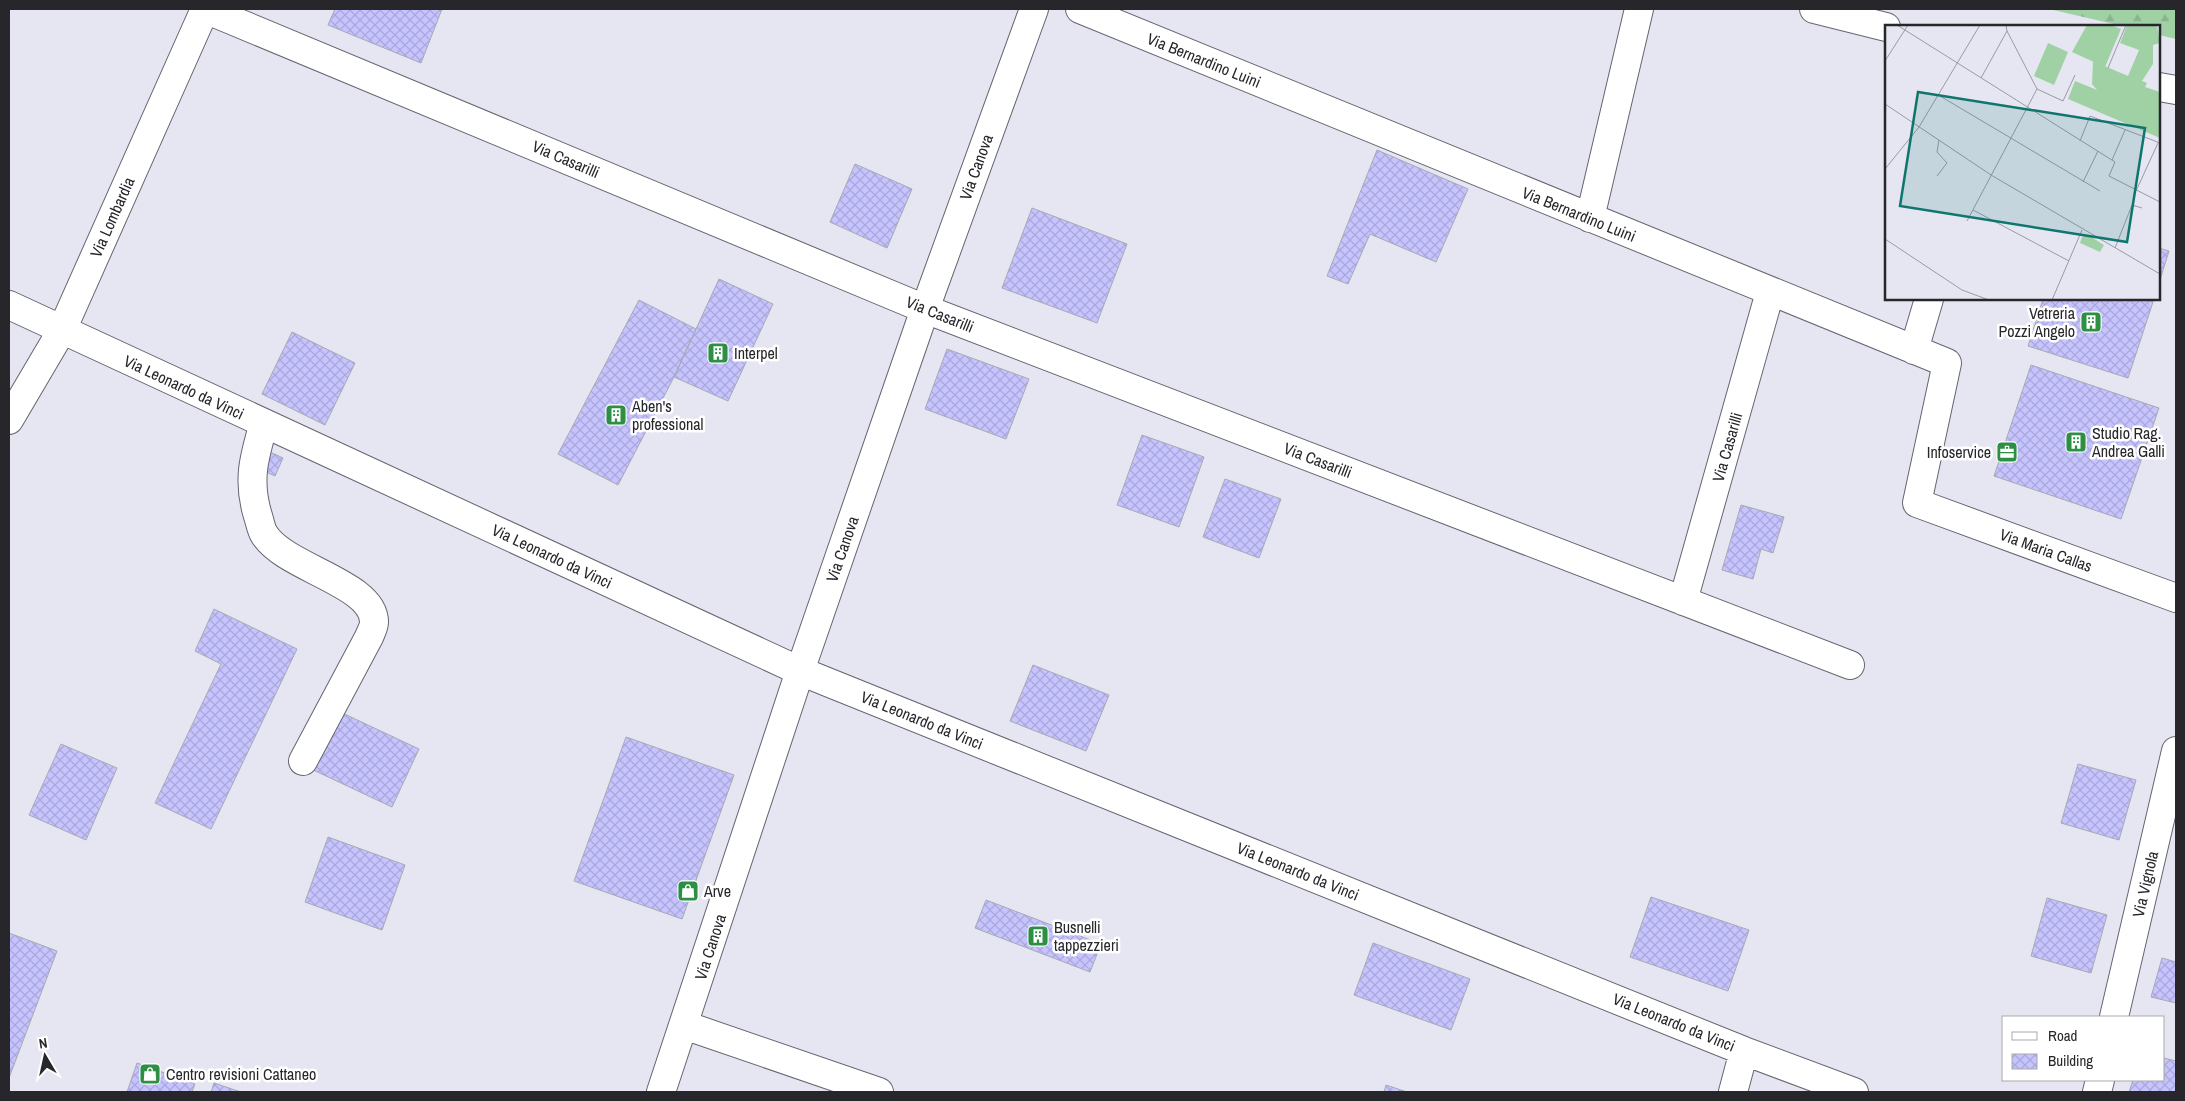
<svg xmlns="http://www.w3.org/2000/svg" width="2185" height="1101" font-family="'Archivo Narrow',sans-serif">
  <defs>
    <pattern id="forest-firs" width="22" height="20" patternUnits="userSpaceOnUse" patternTransform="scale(1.25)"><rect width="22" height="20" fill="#a0d1a5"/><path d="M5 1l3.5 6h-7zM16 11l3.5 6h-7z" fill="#8ab38e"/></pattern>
    <pattern id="building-cross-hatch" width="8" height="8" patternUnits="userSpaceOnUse" patternTransform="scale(1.25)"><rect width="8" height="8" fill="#c6c4fe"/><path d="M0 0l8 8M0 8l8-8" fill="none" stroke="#aaa8da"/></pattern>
  </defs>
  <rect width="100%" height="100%" fill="#e6e6f2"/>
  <path fill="url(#forest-firs)" d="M 2049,9 L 2176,9 L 2176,39 L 2159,35 L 2159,26 L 2122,26 Z"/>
  <path fill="url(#building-cross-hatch)" stroke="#a8a9b4" d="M 335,9 L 442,9 L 421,63 L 328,25 Z
    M 1377,150 L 1468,189 L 1436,262 L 1370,234 L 1348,284 L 1327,276 Z
    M 855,164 L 912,189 L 887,248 L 830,222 Z
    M 1032,208 L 1127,244 L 1097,323 L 1002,288 Z
    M 2159,248 L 2169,251 L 2159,283 Z
    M 719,279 L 773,304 L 728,401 L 674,377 Z
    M 2043,299 L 2154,299 L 2128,378 L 2028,346 Z
    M 639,300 L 696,329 L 674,377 L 618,485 L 558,454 Z
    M 292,332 L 355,363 L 325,425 L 262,394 Z
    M 947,349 L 1029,379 L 1006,439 L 925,409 Z
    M 2031,365 L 2159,408 L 2121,519 L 1994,476 Z
    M 1142,435 L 1204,457 L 1179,527 L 1117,505 Z
    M 270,452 L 283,458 L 275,476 L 262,470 Z
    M 1225,479 L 1281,499 L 1259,558 L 1203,537 Z
    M 1741,505 L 1784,517 L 1773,553 L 1761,549 L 1753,579 L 1722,570 Z
    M 214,609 L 297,649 L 211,829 L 155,803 L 221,664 L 195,651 Z
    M 1033,665 L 1109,695 L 1086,751 L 1010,721 Z
    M 336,710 L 419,749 L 392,807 L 309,768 Z
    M 626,737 L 734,775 L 682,919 L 574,881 Z
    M 61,744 L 117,768 L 86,840 L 29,815 Z
    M 2078,764 L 2136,780 L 2119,840 L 2061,823 Z
    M 328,837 L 405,865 L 382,930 L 305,902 Z
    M 1651,897 L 1749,930 L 1728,991 L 1630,957 Z
    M 2047,898 L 2107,915 L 2091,973 L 2031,956 Z
    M 986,900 L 1101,944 L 1090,972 L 975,928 Z
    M 9,933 L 57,951 L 9,1078 Z
    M 1373,943 L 1470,979 L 1451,1030 L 1354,995 Z
    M 2162,958 L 2176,962 L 2176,1003 L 2151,997 Z
    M 2164,1058 L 2176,1061 L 2176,1092 L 2129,1092 L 2133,1080 L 2164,1080 Z
    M 137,1063 L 195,1084 L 192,1092 L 127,1092 Z
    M 214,1083 L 241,1092 L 211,1092 Z
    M 1386,1085 L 1407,1092 L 1384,1092 Z"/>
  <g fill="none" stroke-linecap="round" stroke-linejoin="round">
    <g stroke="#656570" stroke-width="30">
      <path id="street" d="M 205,9 L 925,309 L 1850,665
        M 1080,9 L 1947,363 L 1917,503 L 2176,598
        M 1814,9 L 1886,27
        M 2159,87 L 2176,90
        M 1590,218 L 1639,9
        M 9,305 L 800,671 L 1744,1051 L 1854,1092
        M 1914,350 L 1929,299
        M 9,420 L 62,330 L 205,9
        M 264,423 C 254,457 247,481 258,516 C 260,522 261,529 264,534 C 284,568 374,583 374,622 C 374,627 371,632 369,637 L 303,761
        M 1683,601 L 1770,292
        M 2114,1017 L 2176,751
        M 684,1025 L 879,1092
        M 661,1092 L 800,671 L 925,309 L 1034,9
        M 1733,1092 L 1744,1051
        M 2097,1092 L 2100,1080"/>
    </g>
    <use href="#street" stroke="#fff" stroke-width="28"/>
  </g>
  <defs>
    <g id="building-square" transform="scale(1.125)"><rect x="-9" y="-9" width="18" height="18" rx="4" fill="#2c8f43" stroke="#fff"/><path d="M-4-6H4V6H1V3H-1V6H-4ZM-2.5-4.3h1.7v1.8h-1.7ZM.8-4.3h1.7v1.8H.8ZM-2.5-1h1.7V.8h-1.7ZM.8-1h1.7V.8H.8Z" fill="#fff"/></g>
    <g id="office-square" transform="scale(1.125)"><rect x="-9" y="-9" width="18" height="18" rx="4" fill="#2c8f43" stroke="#fff"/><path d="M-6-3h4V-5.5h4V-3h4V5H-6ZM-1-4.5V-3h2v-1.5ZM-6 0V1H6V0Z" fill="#fff"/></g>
    <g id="shop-square" transform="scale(1.125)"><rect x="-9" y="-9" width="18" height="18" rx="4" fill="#2c8f43" stroke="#fff"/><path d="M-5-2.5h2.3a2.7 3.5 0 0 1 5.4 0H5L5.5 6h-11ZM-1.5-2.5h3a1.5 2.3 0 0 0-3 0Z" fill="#fff"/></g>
  </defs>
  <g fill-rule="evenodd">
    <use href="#building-square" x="2091" y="322"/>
    <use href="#building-square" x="718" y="353"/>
    <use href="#building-square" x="616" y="415"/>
    <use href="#building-square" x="2076" y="442"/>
    <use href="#office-square" x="2007" y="452"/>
    <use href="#shop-square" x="688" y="891"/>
    <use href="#building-square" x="1038" y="936"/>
    <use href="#shop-square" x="150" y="1074"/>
  </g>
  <g text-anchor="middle" stroke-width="5" stroke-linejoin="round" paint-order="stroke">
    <g font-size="16" fill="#27272b" stroke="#fff">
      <text transform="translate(1204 60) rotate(22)" y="6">Via Bernardino Luini</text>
      <text transform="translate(566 159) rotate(23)" y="6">Via Casarilli</text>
      <text transform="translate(976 167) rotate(-70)" y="6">Via Canova</text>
      <text transform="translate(1579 214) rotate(22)" y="6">Via Bernardino Luini</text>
      <text transform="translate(112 217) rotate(-66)" y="6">Via Lombardia</text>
      <text transform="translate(940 314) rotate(22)" y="6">Via Casarilli</text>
      <text transform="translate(184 387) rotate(25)" y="6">Via Leonardo da Vinci</text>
      <text transform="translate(1727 447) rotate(-74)" y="6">Via Casarilli</text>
      <text transform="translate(1318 460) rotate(21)" y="6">Via Casarilli</text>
      <text transform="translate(842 549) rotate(-71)" y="6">Via Canova</text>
      <text transform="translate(2046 550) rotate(20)" y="6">Via Maria Callas</text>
      <text transform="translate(552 556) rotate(25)" y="6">Via Leonardo da Vinci</text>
      <text transform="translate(922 720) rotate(22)" y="6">Via Leonardo da Vinci</text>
      <text transform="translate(1298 871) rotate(22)" y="6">Via Leonardo da Vinci</text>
      <text transform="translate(2145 884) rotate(-77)" y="6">Via Vignola</text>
      <text transform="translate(710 947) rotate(-72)" y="6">Via Canova</text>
      <text transform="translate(1674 1022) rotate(22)" y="6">Via Leonardo da Vinci</text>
    </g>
    <g font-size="16" fill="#27272b" stroke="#fff" text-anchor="start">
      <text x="2075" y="319" text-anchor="end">Vetreria<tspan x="2075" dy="18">Pozzi Angelo</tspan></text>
      <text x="734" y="359">Interpel</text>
      <text x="632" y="412">Aben's<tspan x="632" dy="18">professional</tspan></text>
      <text x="2092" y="439">Studio Rag.<tspan x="2092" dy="18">Andrea Galli</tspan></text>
      <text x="1991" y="458" text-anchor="end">Infoservice</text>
      <text x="704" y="897">Arve</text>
      <text x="1054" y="933">Busnelli<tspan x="1054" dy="18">tappezzieri</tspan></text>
      <text x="166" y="1080">Centro revisioni Cattaneo</text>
    </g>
  </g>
  <g transform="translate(1885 25)">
    <rect width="275" height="275" fill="#e6e6f2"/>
    <path d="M 203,210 L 219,220 L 215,227 L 195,218 L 197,212 Z" fill="#a0d1a5"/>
    <path d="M 242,0 L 272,0 L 275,18 L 268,20 L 268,39 L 257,56 L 262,58 L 260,62 L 275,67 L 275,113 L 183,74 L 190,56 L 212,65 L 207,59 L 208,36 L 243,51 L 254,25 L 235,18 Z" fill="#a0d1a5"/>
    <path d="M 202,0 L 226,0 L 236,4 L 220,42 L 187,27 ZM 163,18 L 183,27 L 169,60 L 149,51 Z" fill="#a0d1a5"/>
    <path fill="none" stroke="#9a9aa2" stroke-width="1" d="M 12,0 L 230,137 L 224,151 L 275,177M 122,6 L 152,64M 0,36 L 23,0M 223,43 L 241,0M 96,53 L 122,6 L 121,0M 152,64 L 178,76 L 190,50M 55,71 L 215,166M 0,79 L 106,150 L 275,249M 195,116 L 205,91 L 275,118M 227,135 L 240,105M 0,144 L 34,102 L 95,0M 52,151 L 62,138 L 52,127 L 54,115M 198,157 L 213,126M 251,166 L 273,118M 88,185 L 184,236M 82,196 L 152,64M 0,214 L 77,265 L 104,275M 230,223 L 247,180 L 257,183M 167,275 L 197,205"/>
    <path fill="#0f766e" fill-opacity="0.15" stroke="#0f766e" stroke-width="2.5" d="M 33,67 L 260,103 L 242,217 L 15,181 Z"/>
    <rect width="275" height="275" fill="none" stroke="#27272b" stroke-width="2.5"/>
  </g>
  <rect width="2185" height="1101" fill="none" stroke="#27272b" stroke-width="20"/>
  <rect x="2002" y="1016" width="162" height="65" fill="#ffffff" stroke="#a9a9aa"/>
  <rect x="2012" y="1032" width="25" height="8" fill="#ffffff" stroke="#a9a9aa"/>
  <text x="2048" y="1041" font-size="15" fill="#27272b">Road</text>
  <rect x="2012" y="1054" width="25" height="15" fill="url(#building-cross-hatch)" stroke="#a9a9aa"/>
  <text x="2048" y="1066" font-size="15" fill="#27272b">Building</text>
  <g transform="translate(45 1056) rotate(351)" stroke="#ffffff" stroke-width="4" paint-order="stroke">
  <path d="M0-4L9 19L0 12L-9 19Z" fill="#27272b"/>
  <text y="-8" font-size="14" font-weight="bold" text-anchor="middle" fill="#27272b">N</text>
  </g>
</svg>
